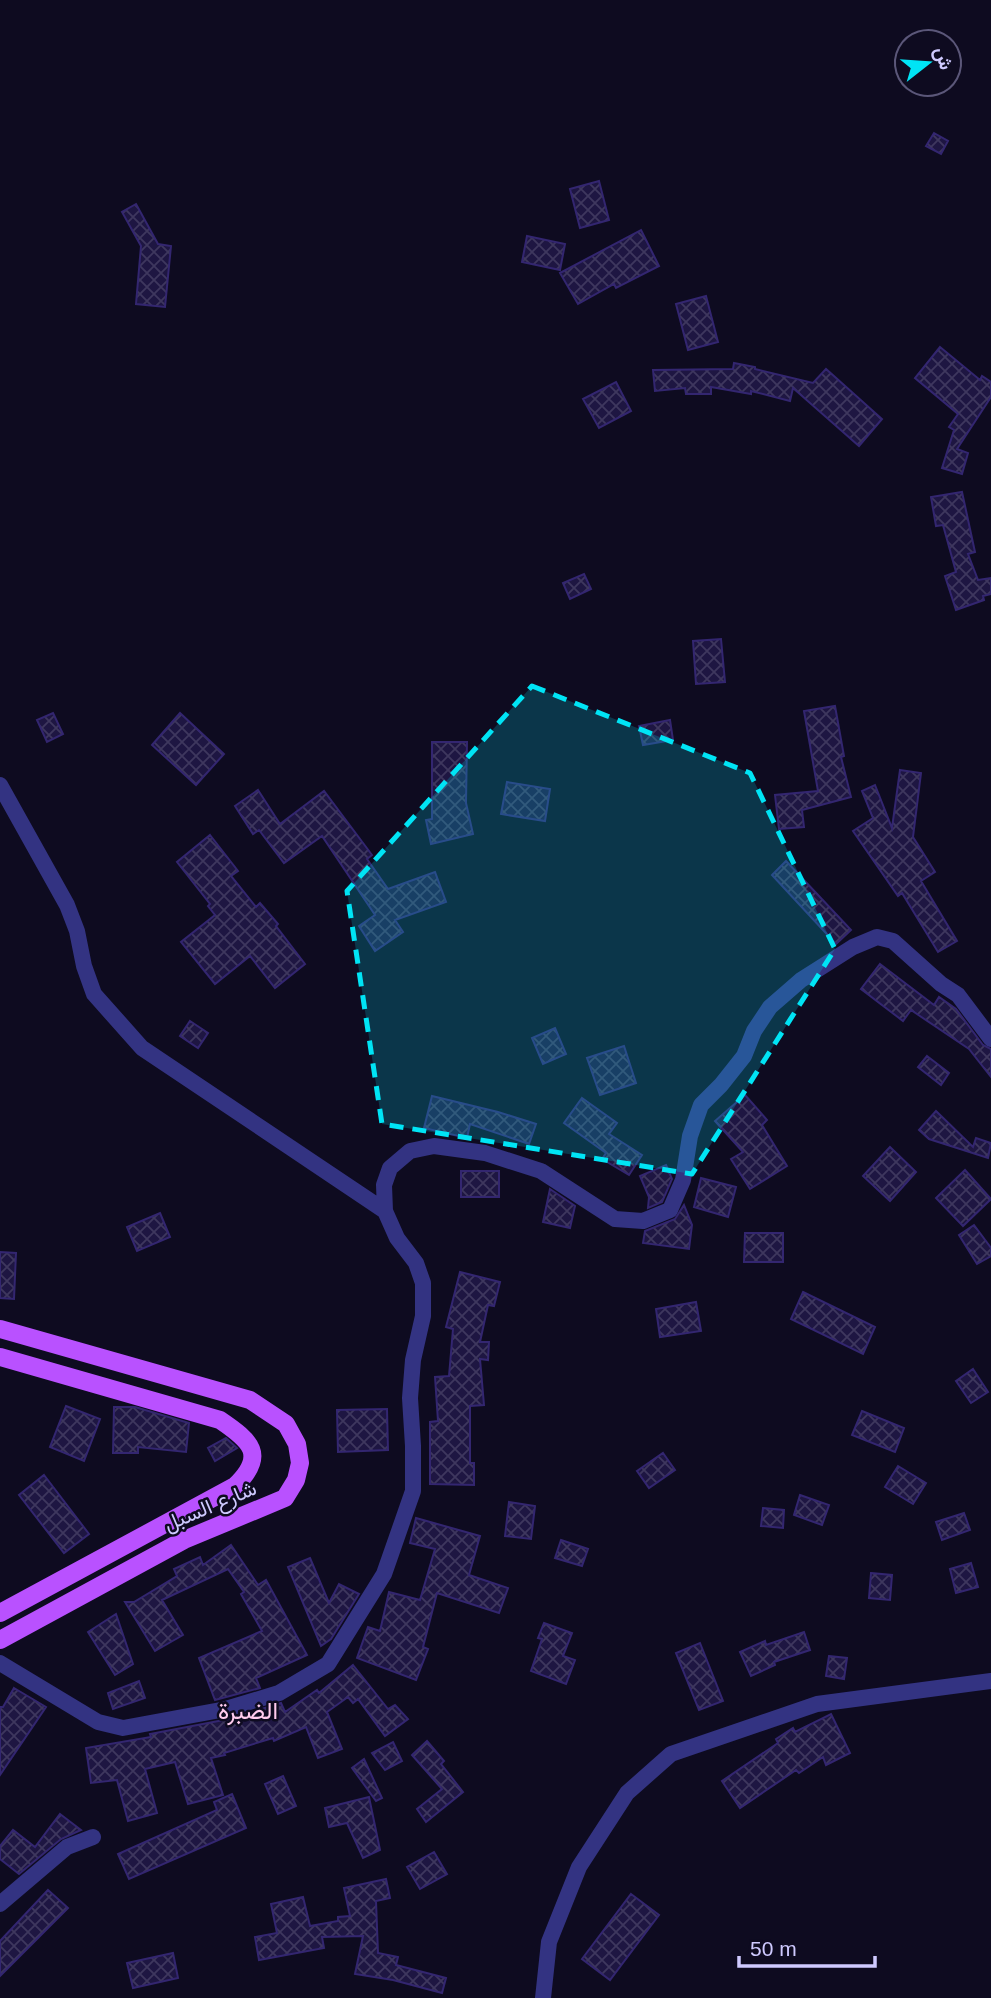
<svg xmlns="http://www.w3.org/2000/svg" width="991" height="1998" font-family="Helvetica,Vazirmatn,sans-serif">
  <defs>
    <pattern id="building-cross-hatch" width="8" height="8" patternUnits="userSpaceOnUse" patternTransform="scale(1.75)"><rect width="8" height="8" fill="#1e1642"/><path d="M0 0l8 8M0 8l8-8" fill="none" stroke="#3e375e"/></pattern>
  </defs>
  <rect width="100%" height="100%" fill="#0e0b20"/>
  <path fill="url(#building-cross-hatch)" stroke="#332670" stroke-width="2" d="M 934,133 L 948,141 L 941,154 L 926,146 Z
    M 599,181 L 609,220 L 580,228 L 570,189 Z
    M 136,204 L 158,244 L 171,246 L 165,307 L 136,304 L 141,246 L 122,212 Z
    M 641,230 L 659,266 L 616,288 L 614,284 L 578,304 L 560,273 Z
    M 527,236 L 565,244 L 560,270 L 522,262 Z
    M 706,296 L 718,342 L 688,350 L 676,304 Z
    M 940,347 L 980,380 L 982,376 L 991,382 L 991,397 L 957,449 L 968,453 L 962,474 L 942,468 L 954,430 L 949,427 L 958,414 L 915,378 Z
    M 734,363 L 755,367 L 755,369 L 813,383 L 826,369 L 882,419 L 859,446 L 793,388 L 790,401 L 751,391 L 751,394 L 711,387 L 711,394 L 686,394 L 685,388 L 655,391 L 653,370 L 733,369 Z
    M 616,382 L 631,411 L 599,428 L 583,399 Z
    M 962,492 L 975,552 L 968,554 L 978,580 L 991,578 L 991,594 L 983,596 L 984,600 L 956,610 L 945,576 L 956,572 L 943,525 L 936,526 L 931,497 Z
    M 584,574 L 591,589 L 570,599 L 563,583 Z
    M 721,639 L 725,682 L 696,684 L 693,641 Z
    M 835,706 L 844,756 L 841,757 L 851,797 L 802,810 L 804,827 L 779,829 L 775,795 L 818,791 L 804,711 Z
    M 53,713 L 63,734 L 47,742 L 37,720 Z
    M 180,713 L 224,754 L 196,785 L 152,745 Z
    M 670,720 L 673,740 L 643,745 L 639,726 Z
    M 432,742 L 467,742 L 466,803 L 473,834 L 431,844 L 426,820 L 432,819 Z
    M 900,770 L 921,773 L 913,837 L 935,872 L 921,881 L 957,941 L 938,952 L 902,893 L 898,896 L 853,831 L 873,818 L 862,791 L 875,785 L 892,828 Z
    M 507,782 L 550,789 L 545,821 L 501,814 Z
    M 258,790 L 280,824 L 324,791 L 372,855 L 367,859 L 388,889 L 435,872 L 446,902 L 395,920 L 403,932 L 375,951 L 359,926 L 375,915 L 322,836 L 284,863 L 259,830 L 253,834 L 235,806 Z
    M 210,835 L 238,871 L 231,876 L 256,907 L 260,903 L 278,924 L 276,926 L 305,964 L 275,988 L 250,956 L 215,984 L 181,942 L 215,915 L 208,906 L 210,904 L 177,862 Z
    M 786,861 L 851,930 L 836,944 L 772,875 Z
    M 880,964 L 934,1005 L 939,997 L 956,1009 L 983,1045 L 991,1049 L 991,1077 L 969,1049 L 911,1010 L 903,1021 L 861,989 Z
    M 190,1021 L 208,1033 L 198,1048 L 180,1036 Z
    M 555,1028 L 566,1054 L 543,1064 L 532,1038 Z
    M 624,1046 L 636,1083 L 600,1095 L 587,1058 Z
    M 927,1056 L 949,1073 L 941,1085 L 918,1067 Z
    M 745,1095 L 767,1120 L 762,1125 L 787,1166 L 750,1189 L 731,1159 L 743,1152 L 715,1121 Z
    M 432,1096 L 498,1112 L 536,1124 L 529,1144 L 470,1124 L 467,1138 L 424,1128 Z
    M 582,1098 L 617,1123 L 609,1134 L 642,1155 L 629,1175 L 602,1159 L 606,1153 L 564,1123 Z
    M 936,1111 L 973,1147 L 976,1138 L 991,1143 L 988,1158 L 929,1139 L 919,1130 Z
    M 890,1147 L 916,1172 L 890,1201 L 863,1176 Z
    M 666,1165 L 672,1179 L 662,1202 L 648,1208 L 649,1197 L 640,1176 Z
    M 965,1170 L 991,1199 L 963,1226 L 936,1198 Z
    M 461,1171 L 499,1171 L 499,1197 L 461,1197 Z
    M 701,1178 L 736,1187 L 728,1217 L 694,1207 Z
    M 550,1189 L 575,1206 L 570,1228 L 543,1222 Z
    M 684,1205 L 692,1225 L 689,1249 L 643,1243 L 645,1231 L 675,1219 Z
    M 160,1213 L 170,1237 L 137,1251 L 127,1227 Z
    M 974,1225 L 991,1248 L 991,1256 L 977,1264 L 959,1235 Z
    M 745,1233 L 783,1233 L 783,1262 L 744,1262 Z
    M 0,1252 L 16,1253 L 14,1299 L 0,1298 Z
    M 460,1272 L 500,1282 L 494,1306 L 488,1305 L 480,1342 L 489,1342 L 488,1360 L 480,1359 L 484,1405 L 470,1406 L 470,1463 L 474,1463 L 474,1485 L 430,1484 L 430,1422 L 438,1421 L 435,1377 L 449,1376 L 453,1329 L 446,1327 Z
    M 803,1292 L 875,1327 L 863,1354 L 791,1319 Z
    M 696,1302 L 701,1331 L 660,1337 L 656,1309 Z
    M 973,1369 L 988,1392 L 971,1403 L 956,1381 Z
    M 66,1406 L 100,1419 L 84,1461 L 50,1447 Z
    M 114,1407 L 135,1407 L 189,1423 L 186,1452 L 138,1447 L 138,1453 L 113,1453 Z
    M 387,1409 L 388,1450 L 338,1452 L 337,1410 Z
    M 862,1411 L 904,1428 L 895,1452 L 852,1435 Z
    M 226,1438 L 237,1448 L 215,1461 L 208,1448 Z
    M 663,1453 L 675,1470 L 649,1488 L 637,1471 Z
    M 898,1466 L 926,1483 L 913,1504 L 885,1487 Z
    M 44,1475 L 89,1534 L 64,1553 L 19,1495 Z
    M 800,1495 L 829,1505 L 822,1525 L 794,1515 Z
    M 509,1502 L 535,1506 L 531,1539 L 505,1536 Z
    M 763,1508 L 784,1510 L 783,1528 L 761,1526 Z
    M 964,1513 L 970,1530 L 942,1540 L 936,1522 Z
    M 416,1518 L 480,1536 L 469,1575 L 508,1588 L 499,1613 L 437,1593 L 423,1647 L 428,1649 L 416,1680 L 357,1658 L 368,1627 L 380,1631 L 389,1592 L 420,1600 L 435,1549 L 410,1543 Z
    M 561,1540 L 588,1549 L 582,1566 L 555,1558 Z
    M 231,1545 L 258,1585 L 266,1580 L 307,1655 L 256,1678 L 260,1688 L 215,1700 L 199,1658 L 262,1631 L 241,1594 L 244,1592 L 228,1569 L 162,1600 L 183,1635 L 155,1651 L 125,1602 L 134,1602 L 177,1576 L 174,1569 L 200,1557 L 203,1565 Z
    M 310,1558 L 329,1603 L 339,1584 L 359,1594 L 331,1639 L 321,1646 L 288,1567 Z
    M 971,1563 L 978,1587 L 956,1593 L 950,1569 Z
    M 871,1573 L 892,1575 L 890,1600 L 869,1598 Z
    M 116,1614 L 133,1664 L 115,1675 L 88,1632 Z
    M 544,1623 L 572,1633 L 563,1656 L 575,1660 L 566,1684 L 531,1671 L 542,1639 L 538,1638 Z
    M 804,1632 L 810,1650 L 774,1662 L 775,1665 L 751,1676 L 740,1652 L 765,1641 L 766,1645 Z
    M 700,1643 L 723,1701 L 699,1710 L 676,1653 Z
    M 829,1656 L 847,1658 L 844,1679 L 826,1676 Z
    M 353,1665 L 388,1709 L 395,1705 L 408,1719 L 385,1736 L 358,1699 L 353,1703 L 348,1697 L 327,1712 L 342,1749 L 318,1758 L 306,1727 L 274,1741 L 273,1738 L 224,1753 L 225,1755 L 211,1758 L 223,1795 L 188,1804 L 175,1762 L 145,1769 L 157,1813 L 128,1821 L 117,1780 L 91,1783 L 86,1748 L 151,1737 L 150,1734 L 229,1719 L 281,1703 L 285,1712 L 317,1690 L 319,1693 Z
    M 139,1681 L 145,1698 L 113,1709 L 108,1693 Z
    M 14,1688 L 46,1707 L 0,1775 L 0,1707 L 3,1707 Z
    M 831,1714 L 850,1753 L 826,1765 L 823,1757 L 799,1773 L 796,1770 L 740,1808 L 722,1781 L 778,1743 L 776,1739 L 793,1728 L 795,1732 Z
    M 427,1741 L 444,1761 L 441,1764 L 463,1792 L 426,1822 L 417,1809 L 442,1789 L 412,1755 Z
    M 393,1742 L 402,1761 L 385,1770 L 372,1753 Z
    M 364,1759 L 382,1798 L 376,1801 L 352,1768 Z
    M 283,1776 L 296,1806 L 278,1814 L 265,1784 Z
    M 232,1794 L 246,1828 L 129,1879 L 118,1854 L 217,1810 L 214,1802 Z
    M 369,1797 L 380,1850 L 363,1858 L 347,1823 L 329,1827 L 325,1808 Z
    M 60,1814 L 81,1830 L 61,1839 L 19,1874 L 0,1859 L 0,1846 L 13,1830 L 35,1847 Z
    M 434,1852 L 447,1874 L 420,1889 L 407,1867 Z
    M 386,1879 L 390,1898 L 376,1901 L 378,1953 L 398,1957 L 396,1965 L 446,1978 L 442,1993 L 393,1980 L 355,1974 L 363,1936 L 322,1937 L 324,1948 L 259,1960 L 255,1937 L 277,1933 L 271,1904 L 303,1897 L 310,1926 L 338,1921 L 338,1917 L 350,1916 L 344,1888 Z
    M 48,1890 L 68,1908 L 0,1976 L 0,1941 Z
    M 631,1894 L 659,1915 L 610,1980 L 582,1959 Z
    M 173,1953 L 178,1978 L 133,1988 L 127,1963 Z"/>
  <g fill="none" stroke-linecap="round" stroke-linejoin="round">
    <path stroke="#333382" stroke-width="16" d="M 0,785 L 67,905 L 77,931 L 84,966 L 94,994 L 142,1048 L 385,1211
      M 0,1663 L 98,1722 L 123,1728 L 226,1709 L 279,1693 L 328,1664 L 384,1574 L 413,1491 L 413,1446 L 410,1398 L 413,1360 L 423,1316 L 423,1283 L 416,1263 L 397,1238 L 385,1211 L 384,1185 L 390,1168 L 410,1151 L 434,1146 L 485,1153 L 541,1171 L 615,1219 L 643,1221 L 670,1210 L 683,1180 L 690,1136 L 701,1105 L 721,1085 L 744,1056 L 754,1031 L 770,1007 L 801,980 L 853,947 L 877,937 L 893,941 L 941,984 L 958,995 L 991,1039
      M 0,1904 L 67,1847 L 93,1837
      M 543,1998 L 549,1942 L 579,1867 L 627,1793 L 671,1754 L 817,1704 L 991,1681"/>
    <path stroke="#b951ff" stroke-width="18" d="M 0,1329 L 250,1400 L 286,1424 L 297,1444 L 300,1463 L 296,1480 L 285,1498 L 184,1540 L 0,1640
      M 0,1357 L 220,1420 C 251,1441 267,1455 235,1486 L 0,1613"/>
  </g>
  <path fill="#00e4f5" fill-opacity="0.2" stroke="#00e4f5" stroke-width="5" stroke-dasharray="14 9" stroke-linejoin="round" d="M 532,686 L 750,773 L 835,949 L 692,1174 L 382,1124 L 347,891 Z"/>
  <g text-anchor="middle" stroke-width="5" stroke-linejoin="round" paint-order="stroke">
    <g font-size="21" fill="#cfcaff" stroke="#0e0b20">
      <text transform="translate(210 1506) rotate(-23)" y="7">شارع السبل</text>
    </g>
    <g font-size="24" fill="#fce" stroke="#0e0b20">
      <text x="248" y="1719">الضبرة</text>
    </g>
  </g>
  <g transform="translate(928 63) rotate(73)"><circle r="33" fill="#0e0b20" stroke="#5b5779" stroke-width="2"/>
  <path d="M0-5L12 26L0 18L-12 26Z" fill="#00e4f5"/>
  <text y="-10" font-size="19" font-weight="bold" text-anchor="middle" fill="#cfcaff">ش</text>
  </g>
  <path d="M739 1956v10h136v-10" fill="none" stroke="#cfcaff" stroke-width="3.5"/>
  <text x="750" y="1956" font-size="21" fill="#cfcaff" stroke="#0e0b20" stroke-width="5" paint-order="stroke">50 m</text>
</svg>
